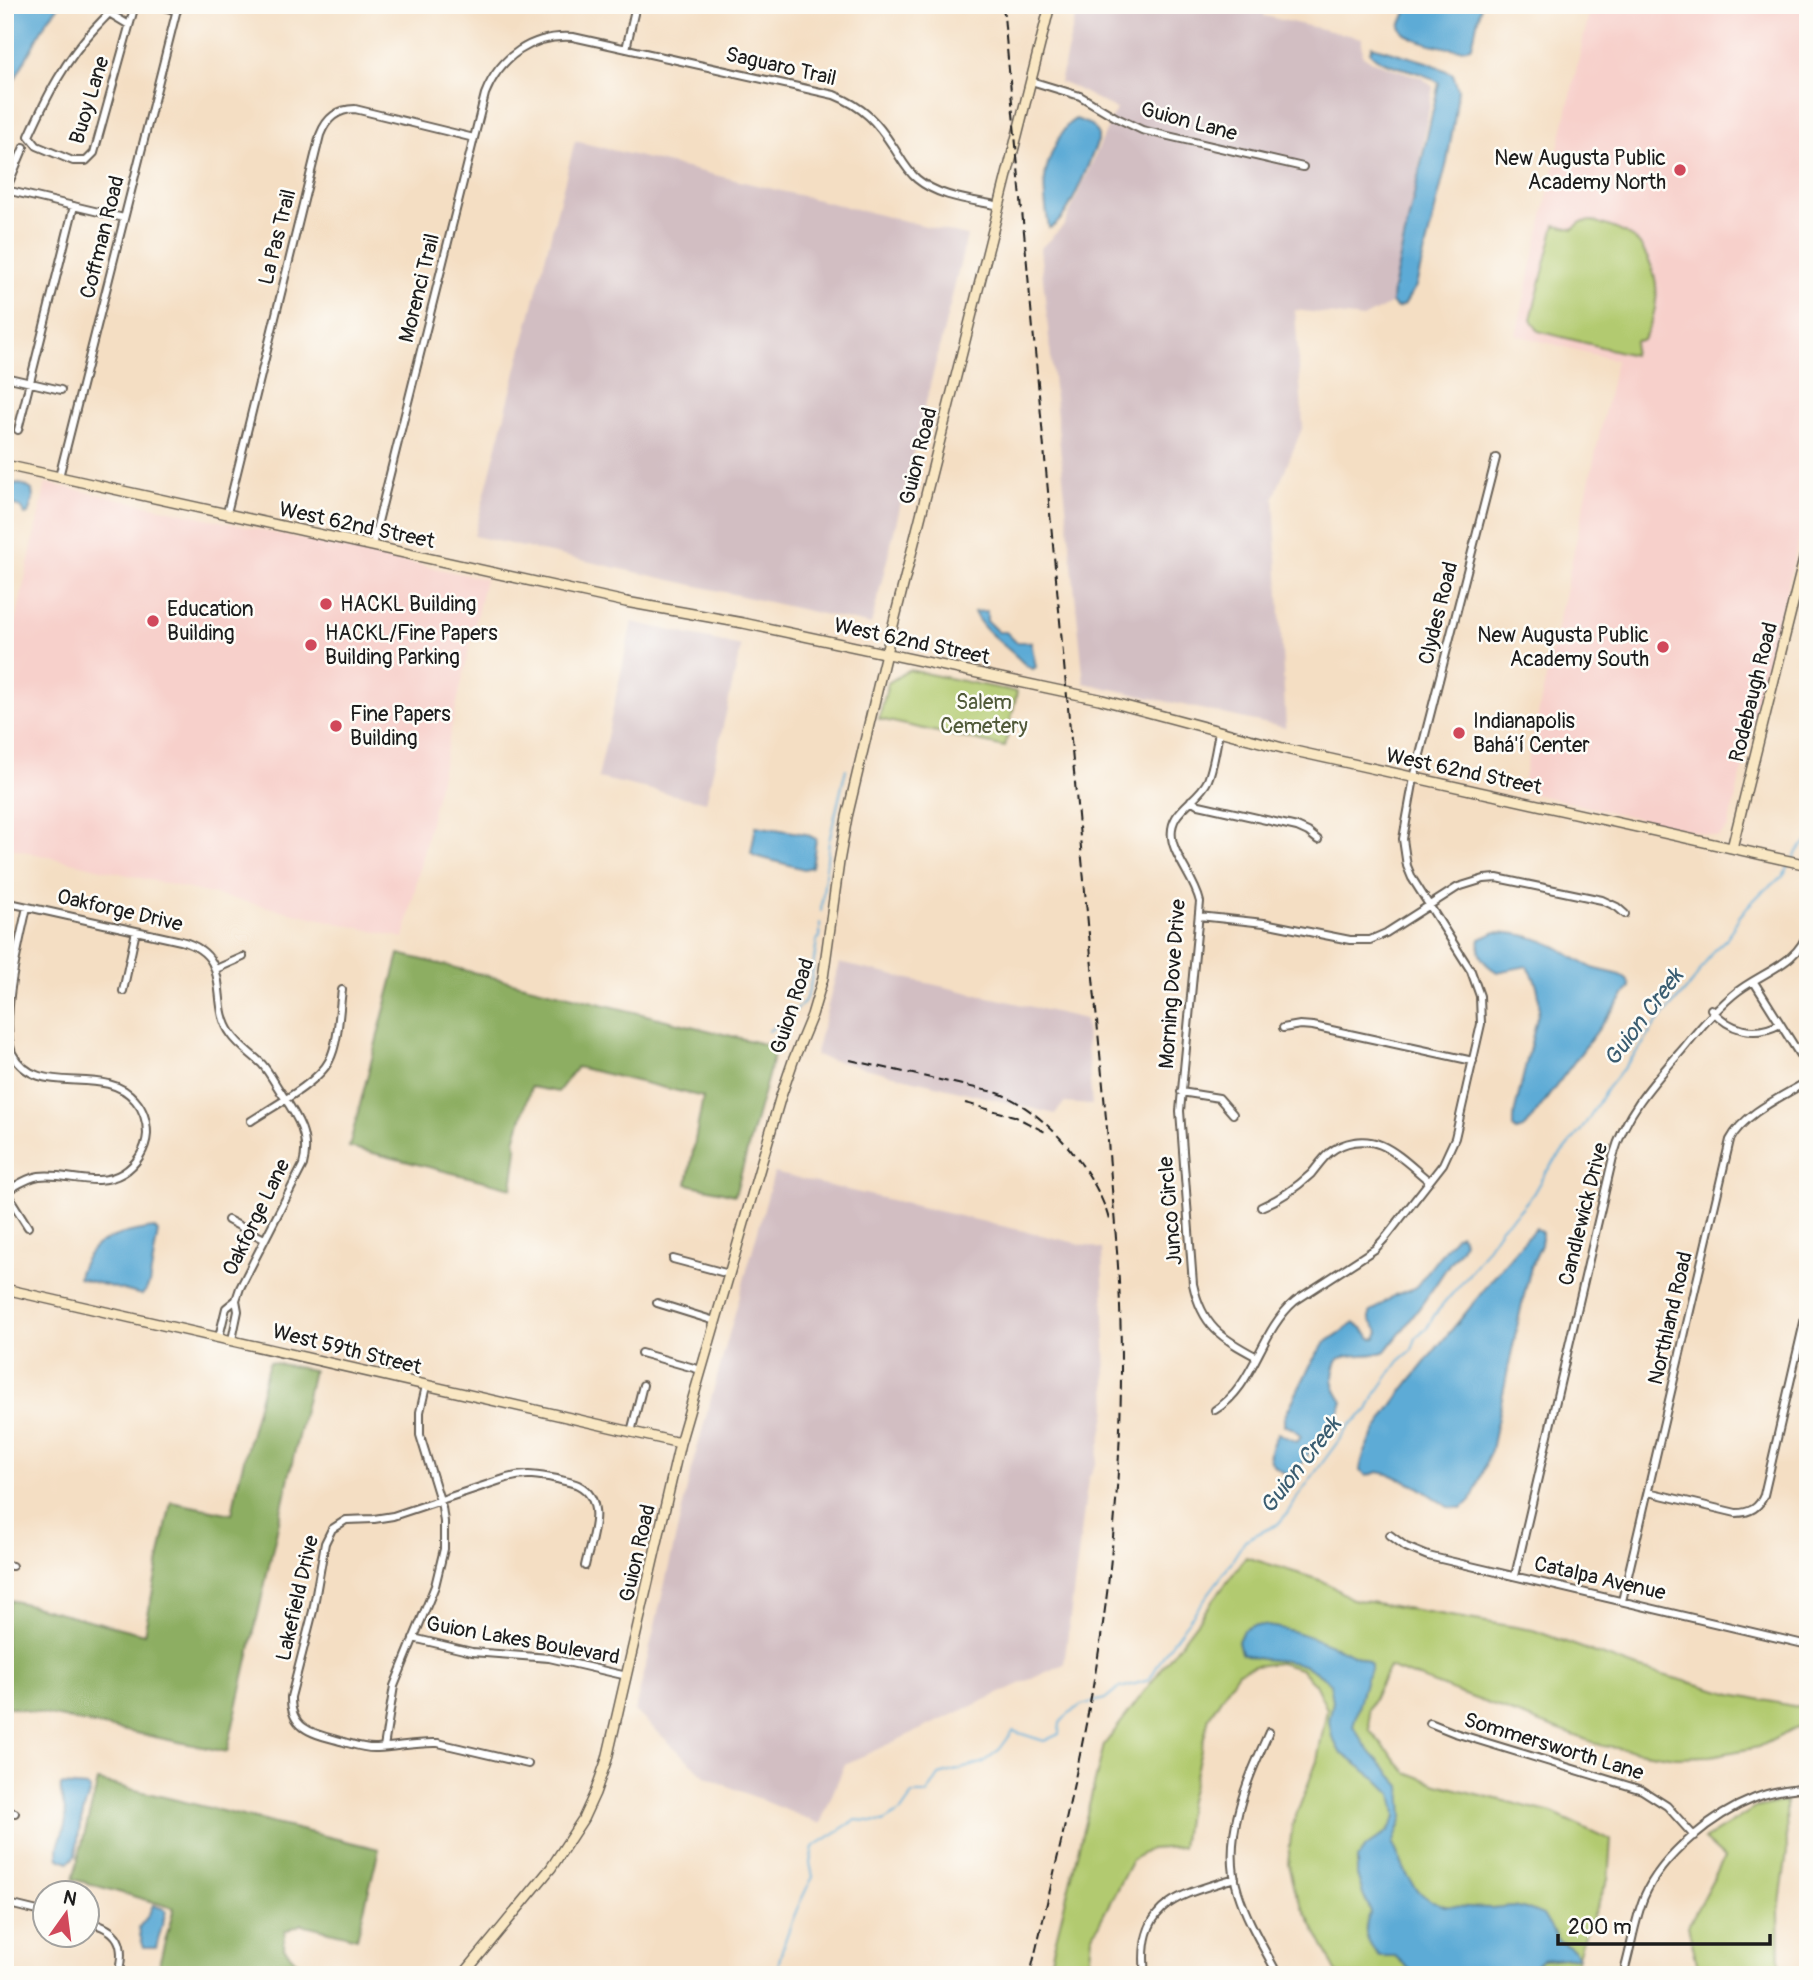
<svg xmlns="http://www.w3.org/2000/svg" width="1813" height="1980" font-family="Pangolin,sans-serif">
  <rect width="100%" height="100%" fill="#fdfcf7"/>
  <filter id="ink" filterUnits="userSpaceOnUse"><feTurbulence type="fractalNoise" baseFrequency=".0143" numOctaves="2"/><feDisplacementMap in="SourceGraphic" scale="14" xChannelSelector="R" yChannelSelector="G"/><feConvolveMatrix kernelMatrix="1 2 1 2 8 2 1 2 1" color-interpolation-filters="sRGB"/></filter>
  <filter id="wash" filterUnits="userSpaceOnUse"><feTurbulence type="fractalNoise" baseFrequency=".00686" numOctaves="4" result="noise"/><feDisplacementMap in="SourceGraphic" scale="28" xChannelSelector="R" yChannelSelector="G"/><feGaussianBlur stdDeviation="1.57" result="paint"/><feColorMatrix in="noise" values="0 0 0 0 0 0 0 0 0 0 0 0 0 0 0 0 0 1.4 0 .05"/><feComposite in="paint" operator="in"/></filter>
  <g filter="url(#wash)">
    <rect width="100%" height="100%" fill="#f4dec3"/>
    <path fill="#f7d0cb" d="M 1591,5 L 1808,5 L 1808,504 L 1728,828 L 1718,837 L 1521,791 L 1616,360 L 1516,335 Z
      M 46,483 L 485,579 L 404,938 L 5,847 L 5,670 Z"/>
    <path fill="#d2bec2" d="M 1078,5 L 1266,5 L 1264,16 L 1362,38 L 1362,55 L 1371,61 L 1422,78 L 1433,87 L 1415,189 L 1393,289 L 1392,303 L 1363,318 L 1295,310 L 1303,426 L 1274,497 L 1286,728 L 1084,683 L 1040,249 L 1064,225 L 1116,109 L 1065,83 L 1060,83 Z
      M 575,141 L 967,236 L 871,625 L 474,536 Z
      M 632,622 L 741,646 L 706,802 L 598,778 Z
      M 839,963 L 1085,1019 L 1092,1105 L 1064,1103 L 1055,1114 L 815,1056 Z
      M 774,1173 L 1102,1249 L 1107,1410 L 1096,1464 L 1088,1479 L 1064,1664 L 845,1764 L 820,1824 L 706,1777 L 635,1711 L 693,1463 Z"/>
    <path fill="#b2ca70" stroke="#677346" stroke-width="2" d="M 1593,221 C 1608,226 1626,231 1638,242 C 1642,246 1644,252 1647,257 C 1662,283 1658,314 1643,340 L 1635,341 L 1633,355 L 1538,331 L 1531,319 L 1555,225 L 1573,229 L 1581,222 Z
      M 909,670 L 1017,692 L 1005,747 L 879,719 L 888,683 Z
      M 1246,1557 L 1323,1581 L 1352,1599 L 1533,1630 L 1637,1668 L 1733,1694 L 1808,1709 L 1808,1722 L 1759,1747 L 1711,1756 L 1676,1757 L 1603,1746 L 1389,1667 L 1368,1710 L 1370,1731 L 1406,1772 L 1437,1784 L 1552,1813 L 1611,1840 L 1608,1880 L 1584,1936 L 1574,1970 L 1534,1975 L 1338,1975 L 1294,1890 L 1288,1864 L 1292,1826 L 1317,1761 L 1327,1709 L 1315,1684 L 1300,1669 L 1279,1663 L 1255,1666 L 1238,1672 L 1209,1717 L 1188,1805 L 1182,1847 L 1150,1849 L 1132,1860 L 1092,1937 L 1090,1957 L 1091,1975 L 1047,1975 L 1104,1745 Z
      M 1786,1801 L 1787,1852 L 1779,1911 L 1780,1975 L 1700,1975 L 1688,1926 L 1724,1858 L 1704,1840 L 1755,1808 Z"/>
    <path fill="#8dae62" stroke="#54653f" stroke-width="2" d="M 399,954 L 776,1047 L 735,1195 L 687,1184 L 703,1097 L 577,1067 L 558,1092 L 531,1087 L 515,1141 L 517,1150 L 512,1188 L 349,1147 Z
      M 269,1362 L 313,1370 L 227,1752 L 5,1706 L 5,1623 L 10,1600 L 144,1634 L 171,1502 L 232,1514 L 238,1483 Z
      M 98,1781 L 379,1849 L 357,1938 L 302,1924 L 285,1931 L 284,1948 L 308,1975 L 156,1975 L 174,1908 L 73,1879 Z"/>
    <path fill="#5dabd6" stroke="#3c6479" stroke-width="2" d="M 5,5 L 60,5 L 46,22 L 5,97 Z
      M 1409,5 L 1481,5 L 1472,46 C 1460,54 1419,42 1407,35 C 1403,33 1402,30 1400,26 Z
      M 1372,46 L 1430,63 L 1453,74 L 1458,89 L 1455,115 L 1447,162 L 1416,286 L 1404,305 L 1397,308 L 1392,303 L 1393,289 L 1439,83 C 1420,68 1382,68 1370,52 Z
      M 1076,119 L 1091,125 L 1098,133 L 1098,141 C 1089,160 1069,223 1049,228 C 1043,192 1040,173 1058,140 C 1063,131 1067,123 1076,119 Z
      M 5,482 L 24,485 L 32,490 L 33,499 L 28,514 L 25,515 L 23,510 L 5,498 Z
      M 987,611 L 987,621 L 998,632 L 1006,632 L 1016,642 L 1031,642 L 1036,667 L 1033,669 L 1026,666 C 1012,649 982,632 974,612 Z
      M 756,826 L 806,834 L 816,839 L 812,867 L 804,869 L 755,856 L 751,853 Z
      M 1496,932 C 1516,933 1538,937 1555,946 C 1567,952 1577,961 1589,966 C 1602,974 1628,970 1630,987 L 1527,1125 L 1523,1129 L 1517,1131 L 1513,1127 L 1513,1119 L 1539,1009 C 1540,992 1537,980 1527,966 L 1497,972 C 1484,964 1476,955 1480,939 Z
      M 154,1228 L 158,1232 L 149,1284 L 146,1290 L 142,1295 L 78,1278 C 79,1268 89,1250 99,1244 C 113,1235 138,1230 154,1228 Z
      M 1536,1228 L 1542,1233 L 1541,1245 L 1531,1267 L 1521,1308 L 1491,1450 L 1471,1501 L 1461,1508 L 1448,1507 L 1418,1487 L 1392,1475 L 1378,1472 L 1367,1476 L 1360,1471 C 1363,1431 1437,1348 1464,1315 C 1488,1285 1509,1256 1536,1228 Z
      M 1460,1234 L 1464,1241 C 1462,1250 1454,1256 1449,1264 C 1430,1294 1409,1323 1386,1351 C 1370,1358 1354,1352 1338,1359 C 1330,1376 1332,1387 1343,1402 L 1340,1411 L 1298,1468 L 1287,1475 C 1265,1463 1266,1454 1278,1433 L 1297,1442 L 1301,1437 L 1294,1429 L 1284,1425 L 1284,1418 L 1313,1360 L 1325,1343 L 1354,1323 L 1362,1328 L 1372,1339 L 1376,1338 L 1379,1332 L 1370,1320 L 1370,1313 L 1395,1295 L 1415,1288 L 1455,1236 Z
      M 1254,1625 C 1294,1626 1329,1645 1366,1660 L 1371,1664 L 1371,1669 L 1366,1678 L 1353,1727 L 1371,1753 L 1401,1786 L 1403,1817 L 1393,1844 L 1408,1877 L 1419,1892 L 1433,1902 L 1445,1906 L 1491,1908 L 1513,1906 L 1531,1910 L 1543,1915 L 1558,1940 L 1574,1950 L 1578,1957 L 1543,1960 L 1518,1975 L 1416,1975 L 1395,1956 L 1379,1956 C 1366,1942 1361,1930 1371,1913 L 1363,1894 L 1357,1875 L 1357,1859 L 1366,1847 L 1388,1831 L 1396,1817 L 1395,1808 L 1392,1794 L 1377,1779 L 1340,1752 L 1332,1737 L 1329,1721 L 1333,1701 L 1330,1683 C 1320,1675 1309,1666 1296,1663 C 1277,1658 1260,1662 1241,1653 L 1238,1641 L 1243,1630 Z
      M 61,1785 L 87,1787 L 90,1790 L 80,1824 L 76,1855 L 69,1862 L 59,1858 C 55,1844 65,1833 66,1819 C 66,1807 59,1797 61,1785 Z
      M 153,1905 L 164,1909 L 166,1911 L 156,1948 L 144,1948 L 140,1935 L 139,1927 L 148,1916 Z"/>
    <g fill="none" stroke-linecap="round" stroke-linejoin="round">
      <path stroke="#5dabd6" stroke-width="2" d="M 1793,859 L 1799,849 L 1808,841
        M 821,911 L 829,841 L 846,769
        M 769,1031 L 804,1003 L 810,987 L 817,940 L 820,937 L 820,923
        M 776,1975 C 782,1943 797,1905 813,1877 L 810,1863 L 813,1847 L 855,1820 L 883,1822 L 901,1811 L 913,1794 L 927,1794 L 939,1775 L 982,1763 L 1000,1749 L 1013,1731 L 1044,1741 L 1059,1734 L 1060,1723 L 1068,1714 L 1081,1705 L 1105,1699 L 1117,1689 L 1149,1680 L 1166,1651 L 1226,1570 L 1245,1540 L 1278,1524 L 1291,1509 L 1298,1496 L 1350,1425 L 1368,1410 L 1376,1393 L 1399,1361 L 1412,1350 L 1416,1338 L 1427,1328 L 1435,1314 L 1469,1274 L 1501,1227 L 1518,1212 L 1533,1194 L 1545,1173 L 1582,1129 L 1608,1087 L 1640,1048 L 1656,1024 L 1693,982 L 1713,951 L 1727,938 L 1739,917 L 1749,905 L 1763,891 L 1782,877 L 1790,864"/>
    </g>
  </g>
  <g filter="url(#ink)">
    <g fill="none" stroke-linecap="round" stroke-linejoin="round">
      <g stroke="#686056" stroke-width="10">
        <path id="street" d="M 119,5 C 110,11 103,20 95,28 C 65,60 47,96 29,136 L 37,146 L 73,161 L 86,161 L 94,153 L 135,5
          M 157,5 L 177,11
          M 109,13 L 129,25
          M 626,49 L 636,5
          M 1031,81 L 1080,96 L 1117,118 L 1142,130 L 1303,167
          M 6,190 L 124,218
          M 5,192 L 24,147
          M 5,377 L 61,390
          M 18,430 L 74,206
          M 59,477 L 178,5
          M 227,513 L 320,135 C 326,119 337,109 355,109 L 474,138
          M 372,546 L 485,94 C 500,56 533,34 573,37 L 834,95 C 864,107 877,122 894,148 C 901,159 907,171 917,179 C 940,198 973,200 1000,206
          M 1219,732 C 1216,747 1214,765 1208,780 C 1198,802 1168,810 1172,838 C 1174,857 1195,879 1200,902 L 1180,1111 L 1193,1284 C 1202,1326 1221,1338 1257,1357
          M 1191,800 L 1199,805 L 1297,827 L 1308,832 L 1318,840
          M 5,902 L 181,941 C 236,956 208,1003 231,1034 C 239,1046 252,1054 262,1064 C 269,1072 274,1082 280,1091 C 296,1115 311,1135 303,1165 L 240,1288 L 236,1300 L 238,1311 L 232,1340
          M 1199,916 L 1264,923 L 1350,940 L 1370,940 L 1386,933 L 1458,887 L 1484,879 L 1497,878 L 1602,900 L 1617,907 L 1625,914
          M 216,969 L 243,957
          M 1754,982 L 1808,1068
          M 123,991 L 136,931
          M 1711,1009 C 1729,1030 1754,1038 1780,1024
          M 1283,1028 L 1300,1025 L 1313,1026 L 1473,1061
          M 1181,1092 L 1219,1098 L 1233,1114
          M 251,1121 C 272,1107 318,1083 329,1061 C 339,1042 339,1011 342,990
          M 5,1192 C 16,1186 26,1178 39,1176 C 66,1172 97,1189 123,1173 C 136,1165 146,1150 147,1134 C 147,1121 143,1109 135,1100 C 104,1062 36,1101 12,1053 C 0,1018 19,944 27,907
          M 6,1192 L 28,1227
          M 1261,1207 C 1280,1199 1296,1188 1311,1174 C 1317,1167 1322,1159 1329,1153 C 1344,1141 1364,1138 1381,1145 C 1399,1153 1414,1169 1429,1181
          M 228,1220 L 264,1239
          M 673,1259 L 729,1274
          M 657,1303 L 715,1321
          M 219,1337 L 226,1308 L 236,1300
          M 641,1353 L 701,1370
          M 1215,1410 C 1255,1386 1259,1332 1295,1301 L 1375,1249 L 1386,1237 L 1443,1164 L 1455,1138 L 1481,1024 L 1480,996 L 1471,971 L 1412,878 L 1407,866 L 1403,839 L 1414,778 L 1496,458
          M 631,1432 L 643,1385
          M 1648,1492 L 1736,1513 C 1750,1513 1759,1508 1764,1495 L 1808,1305
          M 1390,1535 L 1406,1547 L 1428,1556 L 1808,1645
          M 5,1565 L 12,1566
          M 1515,1576 L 1613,1157 C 1625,1113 1653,1083 1682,1050 C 1698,1030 1714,1011 1733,995 C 1758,973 1799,965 1808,930
          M 1622,1601 L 1730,1140 C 1743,1114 1783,1096 1808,1081
          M 413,1638 L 472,1652 L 549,1658 L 627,1676
          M 1430,1723 L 1455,1733 L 1642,1790 L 1667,1806 L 1694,1836
          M 1269,1732 C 1247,1781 1221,1838 1238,1892 C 1247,1921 1264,1948 1278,1975
          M 384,1747 L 394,1686 L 435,1586 L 444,1549 L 444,1522 L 442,1507 L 420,1435 L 420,1412 L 426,1386
          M 528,1764 L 438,1743 C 417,1742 397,1747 377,1748 C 366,1749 355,1745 344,1742 C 317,1734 290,1732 291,1697 L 313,1611 L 325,1543 L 332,1529 L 346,1520 L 374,1519 L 393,1516 L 507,1478 C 525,1473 539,1475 557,1479 C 563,1481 572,1482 578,1485 C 609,1501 590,1541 585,1566
          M 5,1818 L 7,1811 L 15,1813
          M 5,1903 L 46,1913
          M 88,1922 C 119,1929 126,1944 118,1975
          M 1145,1975 C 1137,1902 1178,1896 1235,1878
          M 1623,1975 C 1631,1949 1634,1922 1644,1897 C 1662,1855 1714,1814 1755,1798 C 1772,1791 1790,1789 1808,1787"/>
      </g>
      <g stroke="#686056" stroke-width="12">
        <path id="secondary" d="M 5,465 L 626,602 L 743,623 L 1099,699 L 1290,750 L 1808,865
          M 1732,848 L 1808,543
          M 5,1289 L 680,1443
          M 463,1975 L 551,1868 L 583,1819 L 595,1793 L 607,1759 L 680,1443 L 780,1099 L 793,1061 L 812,1015 L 823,978 L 839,862 L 847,817 L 886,653 L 1050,5"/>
      </g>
      <use href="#street" stroke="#fff" stroke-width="6"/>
      <use href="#secondary" stroke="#f9e7c3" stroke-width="9"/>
      <path stroke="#1c1c1c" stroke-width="2" stroke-dasharray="10 5" stroke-linecap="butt" d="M 1003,5 L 1107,1129 C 1111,1180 1116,1231 1119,1282 C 1123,1367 1121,1453 1113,1537 C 1100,1686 1064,1830 1030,1975
        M 850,1060 L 998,1093 C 1044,1110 1097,1172 1109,1220
        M 965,1103 L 1014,1116 L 1047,1133"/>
    </g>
  </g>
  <g fill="#d1495b" stroke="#fdfcf7" stroke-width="2.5">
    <circle cx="1680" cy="170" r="7"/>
    <circle cx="326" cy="604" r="7"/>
    <circle cx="153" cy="621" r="7"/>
    <circle cx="311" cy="645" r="7"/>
    <circle cx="1663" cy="647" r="7"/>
    <circle cx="336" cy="726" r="7"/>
    <circle cx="1459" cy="733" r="7"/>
  </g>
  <g text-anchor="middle" stroke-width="5" stroke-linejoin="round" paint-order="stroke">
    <g font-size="21" fill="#1c1c1c" stroke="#fdfcf7">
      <text transform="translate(781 66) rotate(13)" y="7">Saguaro Trail</text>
      <text transform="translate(89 100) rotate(-73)" y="7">Buoy Lane</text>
      <text transform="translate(1189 121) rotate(15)" y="7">Guion Lane</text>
      <text transform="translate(102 237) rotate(-76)" y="7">Coffman Road</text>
      <text transform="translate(277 237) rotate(-76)" y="7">La Pas Trail</text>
      <text transform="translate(419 288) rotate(-76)" y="7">Morenci Trail</text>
      <text transform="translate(918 456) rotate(-76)" y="7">Guion Road</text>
      <text transform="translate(357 525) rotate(12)" y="7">West 62nd Street</text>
      <text transform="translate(1438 613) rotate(-76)" y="7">Clydes Road</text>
      <text transform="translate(912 641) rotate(12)" y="7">West 62nd Street</text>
      <text transform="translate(1753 692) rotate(-76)" y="7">Rodebaugh Road</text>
      <text transform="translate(1464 771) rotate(12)" y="7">West 62nd Street</text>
      <text transform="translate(120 910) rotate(13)" y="7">Oakforge Drive</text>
      <text transform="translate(1172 984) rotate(-86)" y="7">Morning Dove Drive</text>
      <text transform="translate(792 1006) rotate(-72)" y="7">Guion Road</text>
      <text transform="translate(1170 1211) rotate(-95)" y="7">Junco Circle</text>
      <text transform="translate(1583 1214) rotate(-76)" y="7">Candlewick Drive</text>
      <text transform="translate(256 1217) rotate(-64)" y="7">Oakforge Lane</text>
      <text transform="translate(1670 1318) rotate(-77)" y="7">Northland Road</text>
      <text transform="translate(347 1349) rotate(14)" y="7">West 59th Street</text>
      <text transform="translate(637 1553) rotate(-77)" y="7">Guion Road</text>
      <text transform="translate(1600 1578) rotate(13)" y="7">Catalpa Avenue</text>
      <text transform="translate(297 1598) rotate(-77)" y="7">Lakefield Drive</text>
      <text transform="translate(523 1640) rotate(10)" y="7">Guion Lakes Boulevard</text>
      <text transform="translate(1554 1746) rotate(17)" y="7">Sommersworth Lane</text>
    </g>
    <g font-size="21" fill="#1c1c1c" stroke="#fdfcf7" text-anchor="start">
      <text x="1666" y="165" text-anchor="end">New Augusta Public<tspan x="1666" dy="24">Academy North</tspan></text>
      <text x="340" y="611">HACKL Building</text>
      <text x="167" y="616">Education<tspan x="167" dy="24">Building</tspan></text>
      <text x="325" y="640">HACKL/Fine Papers<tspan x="325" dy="24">Building Parking</tspan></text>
      <text x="1649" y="642" text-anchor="end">New Augusta Public<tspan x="1649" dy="24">Academy South</tspan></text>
      <text x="350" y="721">Fine Papers<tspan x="350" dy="24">Building</tspan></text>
      <text x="1473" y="728">Indianapolis<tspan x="1473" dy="24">Bahá'í Center</tspan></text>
    </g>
    <g font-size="21" fill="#505939" stroke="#fdfcf7">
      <text x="984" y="709">Salem<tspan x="984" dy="24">Cemetery</tspan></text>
    </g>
    <g font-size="23" font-style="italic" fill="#395c70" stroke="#fdfcf7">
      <text transform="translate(1643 1017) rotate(-53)" y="8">Guion Creek</text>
      <text transform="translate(1300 1465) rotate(-52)" y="8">Guion Creek</text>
    </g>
  </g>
  <rect width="1813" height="1980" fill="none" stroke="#fdfcf7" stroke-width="28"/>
  <g transform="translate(66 1914) rotate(14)"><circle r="33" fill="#fdfcf7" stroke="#a3a29f" stroke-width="2"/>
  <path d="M0-5L12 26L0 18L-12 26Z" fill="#d1495b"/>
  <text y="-10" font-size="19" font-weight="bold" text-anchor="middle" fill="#1c1c1c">N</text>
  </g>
  <path d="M1558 1934v10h212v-10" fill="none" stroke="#1c1c1c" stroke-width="3.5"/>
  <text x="1568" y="1934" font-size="21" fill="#1c1c1c" stroke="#fdfcf7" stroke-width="5" paint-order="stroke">200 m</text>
</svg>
